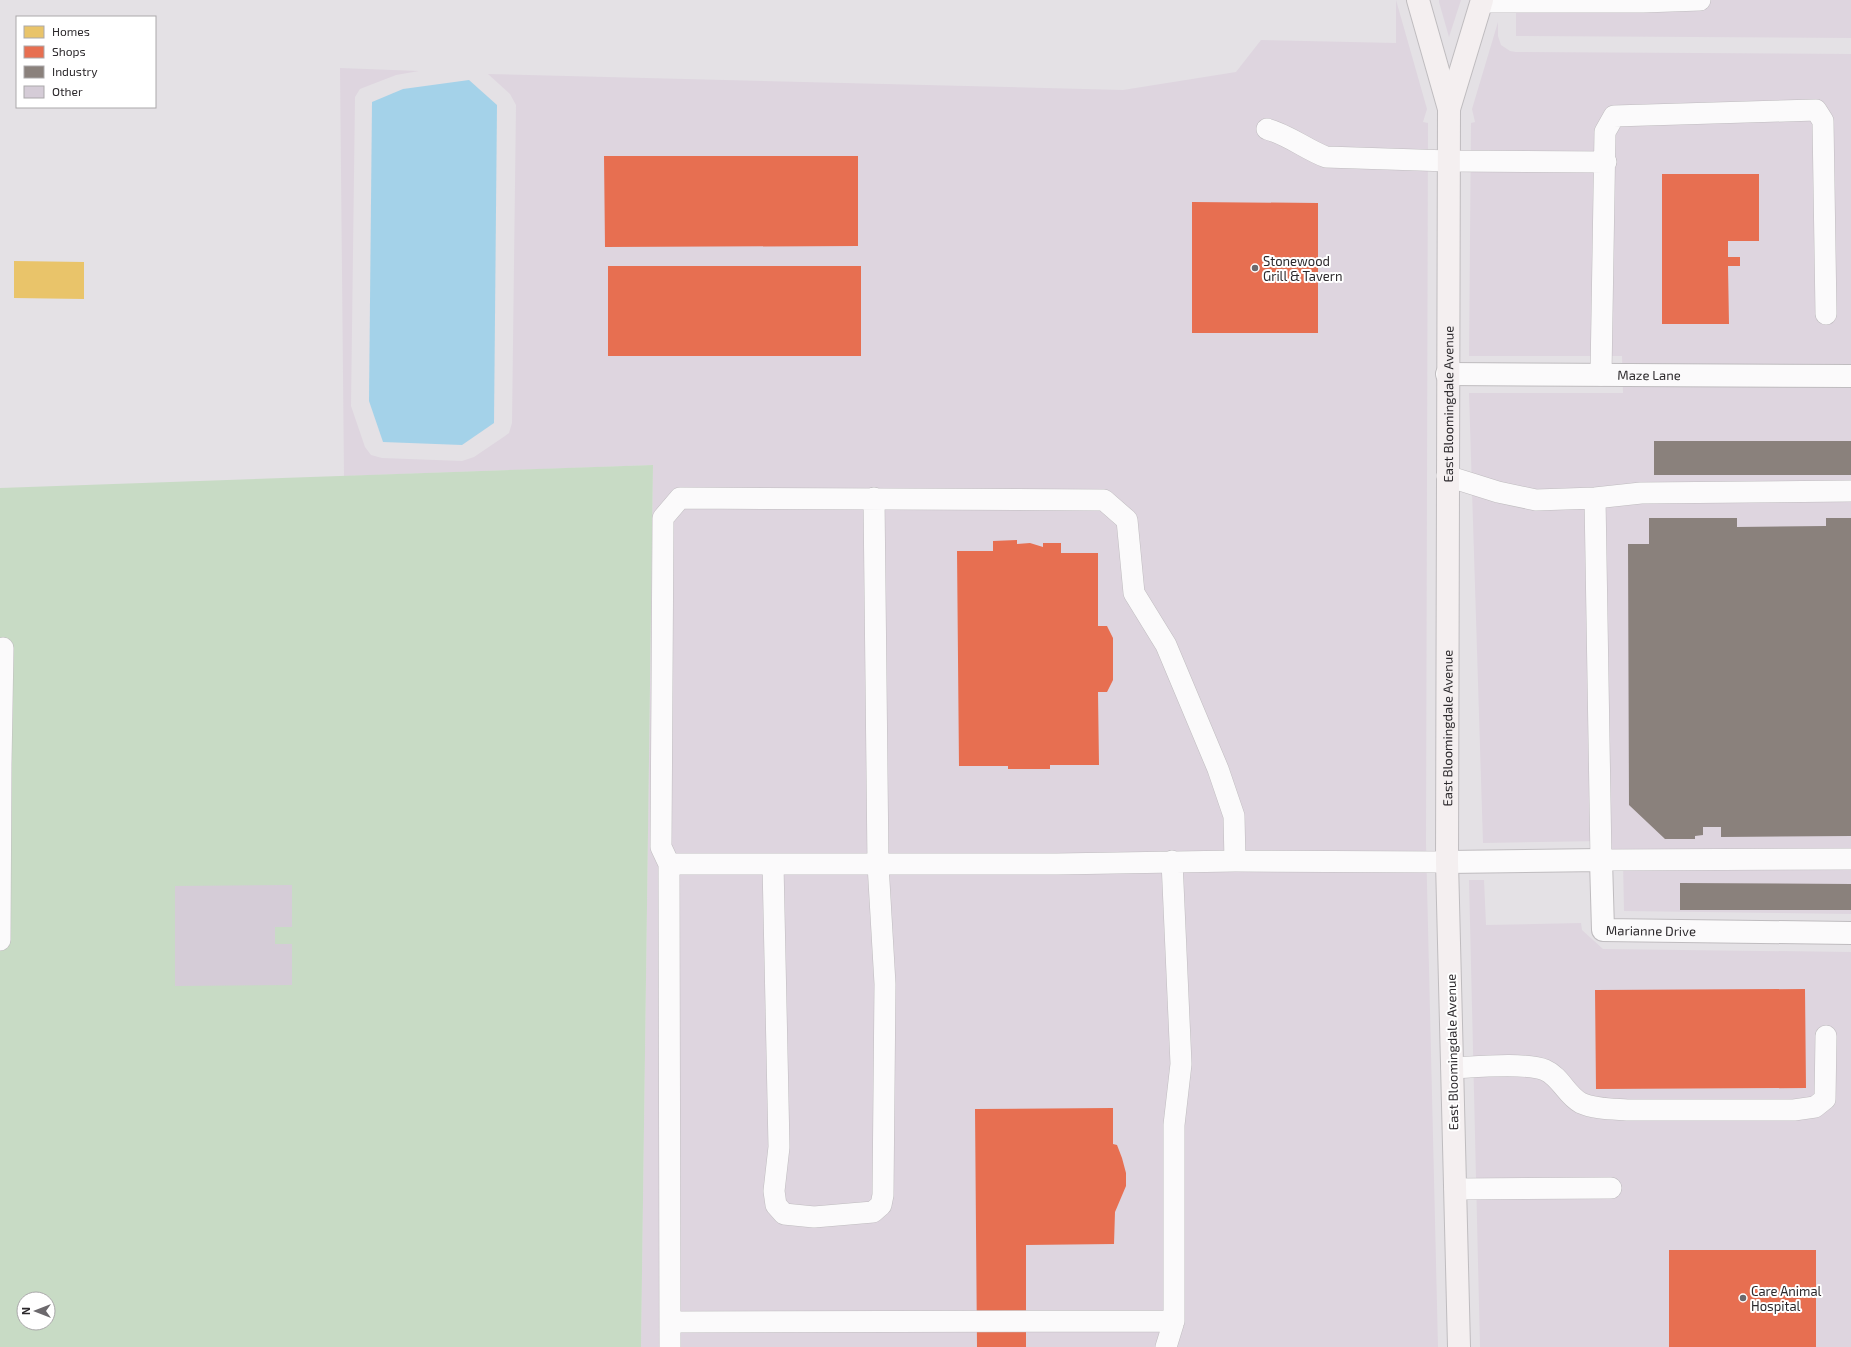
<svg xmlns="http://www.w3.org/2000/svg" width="1851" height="1347" font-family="'Exo 2',sans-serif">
  <rect width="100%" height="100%" fill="#e4e1e5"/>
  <path fill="#ded5df" d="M 1396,0 L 1427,109 L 1423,122 L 1428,123 L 1426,843 L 1438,1347 L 641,1347 L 653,465 L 344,476 L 340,68 L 419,71 L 396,75 L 365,87 L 360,89 L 355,97 L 351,406 L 365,447 L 371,455 L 382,458 L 462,461 L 474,457 L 505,436 L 509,433 L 512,423 L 516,105 L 510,94 L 488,74 L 1123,90 L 1236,72 L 1261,40 L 1396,43 Z
    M 1439,0 L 1461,0 L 1449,37 L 1439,2 Z
    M 1516,0 L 1851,0 L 1851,38 L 1516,36 Z
    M 1498,22 L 1498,36 L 1501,45 L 1510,51 L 1516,52 L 1851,54 L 1851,914 L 1624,911 L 1623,860 L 1602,841 L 1483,843 L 1469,393 L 1623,393 L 1622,356 L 1469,356 L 1471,123 L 1475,122 L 1472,109 Z
    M 1469,880 L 1484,880 L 1486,925 L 1581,923 L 1582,930 L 1603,949 L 1851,952 L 1851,1347 L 1480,1347 Z"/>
  <path fill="#c8dbc5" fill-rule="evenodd" d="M 653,465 L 641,1347 L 0,1347 L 0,488 ZM 24,1299 L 48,1299 L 48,1323 L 24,1323 Z"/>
  <path fill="#a4d2e9" d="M 469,80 L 497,105 L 494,423 L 462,445 L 383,442 L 369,401 L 372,102 L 403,89 Z"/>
  <path fill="#e9c46a" d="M 14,261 L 84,262 L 84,299 L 14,298 Z"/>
  <path fill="#e76f51" d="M 604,156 L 858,156 L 858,246 L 605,247 Z
    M 1662,174 L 1759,174 L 1759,241 L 1728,241 L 1728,257 L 1740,257 L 1740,266 L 1728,266 L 1729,324 L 1662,324 Z
    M 1192,202 L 1318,203 L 1318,333 L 1192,333 Z
    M 608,266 L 861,266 L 861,356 L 608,356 Z
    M 1017,540 L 1017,544 L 1030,543 L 1043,547 L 1043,543 L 1061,543 L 1061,553 L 1098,553 L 1098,626 L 1107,626 L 1113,638 L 1113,680 L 1107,692 L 1098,692 L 1099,765 L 1050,765 L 1050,769 L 1008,769 L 1008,766 L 959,766 L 957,551 L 993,551 L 993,541 Z
    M 1805,989 L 1806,1088 L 1596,1089 L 1595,990 Z
    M 1113,1108 L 1113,1144 L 1117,1145 L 1122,1158 L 1126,1173 L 1126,1186 L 1115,1212 L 1114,1244 L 1026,1245 L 1026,1347 L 977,1347 L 975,1109 Z
    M 1669,1250 L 1816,1250 L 1816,1347 L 1669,1347 Z"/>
  <path fill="#8a817c" d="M 1654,441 L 1851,441 L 1851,475 L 1654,475 Z
    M 1649,518 L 1737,518 L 1737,527 L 1826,526 L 1826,518 L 1851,518 L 1851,836 L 1721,837 L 1721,827 L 1703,827 L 1703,835 L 1695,836 L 1695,839 L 1665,839 L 1629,805 L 1628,544 L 1649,544 Z
    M 1680,883 L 1851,884 L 1851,910 L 1680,910 Z"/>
  <path fill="#d5ccd7" d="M 292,885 L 292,927 L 275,927 L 275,944 L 292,944 L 292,985 L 175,986 L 175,886 Z"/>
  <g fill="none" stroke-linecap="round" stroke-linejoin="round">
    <g stroke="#bfbcbf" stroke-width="22">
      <path id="lane" d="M 1482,2 L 1643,2 L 1700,0
        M 1267,129 C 1289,135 1305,149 1326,157 L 1449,161 L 1606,162
        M 1601,375 L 1605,132 L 1614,116 L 1816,110 L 1823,121 L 1826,314
        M 1447,476 L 1498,492 L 1536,500 L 1595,498 L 1641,493 L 1851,491
        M 1595,498 L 1601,860 L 1851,859
        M 0,764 L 1,764 L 3,648
        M 669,864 L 661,847 L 663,518 L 680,498 L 1104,500 L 1127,520 L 1134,593 L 1166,645 L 1218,769 L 1234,816 L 1235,861
        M 773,864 L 779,1147 L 774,1191 L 776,1205 L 784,1214 L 814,1217 L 873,1212 L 881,1205 L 883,1195 L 885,984 L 878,864 L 874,498
        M 0,940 L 1,764
        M 1452,1068 C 1475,1067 1526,1062 1545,1070 C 1561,1077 1566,1095 1581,1103 C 1594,1109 1613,1109 1627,1110 L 1794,1110 L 1815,1107 L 1825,1099 L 1826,1036
        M 1455,1189 L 1611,1188
        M 670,1322 L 1174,1321
        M 670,1347 L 669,864 L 1057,864 L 1235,861 L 1447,862
        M 1166,1347 L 1174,1321 L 1174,1125 L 1181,1064 L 1172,861"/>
    </g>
    <g stroke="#bfbcbf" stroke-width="24">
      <g id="street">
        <path id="s1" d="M 1447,374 L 1851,376"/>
        <path id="s2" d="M 1447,862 L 1601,860 L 1603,930 L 1851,933"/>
      </g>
    </g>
    <g stroke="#bfbcbf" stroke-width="24">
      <g id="secondary">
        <path d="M 1418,0 L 1449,109"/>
        <path id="s3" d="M 1459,1347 L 1447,862 L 1449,109 L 1482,0"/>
      </g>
    </g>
    <use href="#lane" stroke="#fbfafb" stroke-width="21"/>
    <use href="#street" stroke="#fbfafb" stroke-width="22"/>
    <use href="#secondary" stroke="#f4eff0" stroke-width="22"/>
  </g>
  <g fill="#6c696d" stroke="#fff" stroke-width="1.5">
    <circle cx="1255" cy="268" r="4"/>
    <circle cx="1743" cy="1298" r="4"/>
  </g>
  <g text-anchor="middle" stroke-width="4" stroke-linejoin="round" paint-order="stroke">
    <g font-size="13" fill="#2c292c" stroke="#fff" text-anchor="start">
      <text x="1263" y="266">Stonewood<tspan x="1263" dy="15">Grill &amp; Tavern</tspan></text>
      <text x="1751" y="1296">Care Animal<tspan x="1751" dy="15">Hospital</tspan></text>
    </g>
    <g font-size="13" fill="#2c292c" stroke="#fff">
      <text dy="5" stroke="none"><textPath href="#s1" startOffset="202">Maze Lane</textPath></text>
      <text dy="5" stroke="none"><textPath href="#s3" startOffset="943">East Bloomingdale Avenue</textPath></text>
      <text dy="5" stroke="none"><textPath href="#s3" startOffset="619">East Bloomingdale Avenue</textPath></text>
      <text dy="5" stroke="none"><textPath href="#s2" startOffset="272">Marianne Drive</textPath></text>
      <text transform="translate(1452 1052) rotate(-91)" y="5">East Bloomingdale Avenue</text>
    </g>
  </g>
  <rect x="16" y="16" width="140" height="92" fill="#ffffff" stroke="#aba9ab"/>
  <rect x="24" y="26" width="20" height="12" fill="#e9c46a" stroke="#aba9ab"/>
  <text x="52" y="36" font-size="12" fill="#2c292c">Homes</text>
  <rect x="24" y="46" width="20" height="12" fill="#e76f51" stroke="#aba9ab"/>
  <text x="52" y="56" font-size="12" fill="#2c292c">Shops</text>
  <rect x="24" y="66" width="20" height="12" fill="#8a817c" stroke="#aba9ab"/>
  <text x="52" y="76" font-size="12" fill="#2c292c">Industry</text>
  <rect x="24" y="86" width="20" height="12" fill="#d5ccd7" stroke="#aba9ab"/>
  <text x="52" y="96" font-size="12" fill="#2c292c">Other</text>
  <g transform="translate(36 1311) rotate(270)"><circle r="19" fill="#ffffff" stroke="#aba9ab"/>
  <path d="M0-3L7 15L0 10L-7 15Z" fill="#6c696d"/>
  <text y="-6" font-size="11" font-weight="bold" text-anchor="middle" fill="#2c292c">N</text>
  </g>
</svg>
